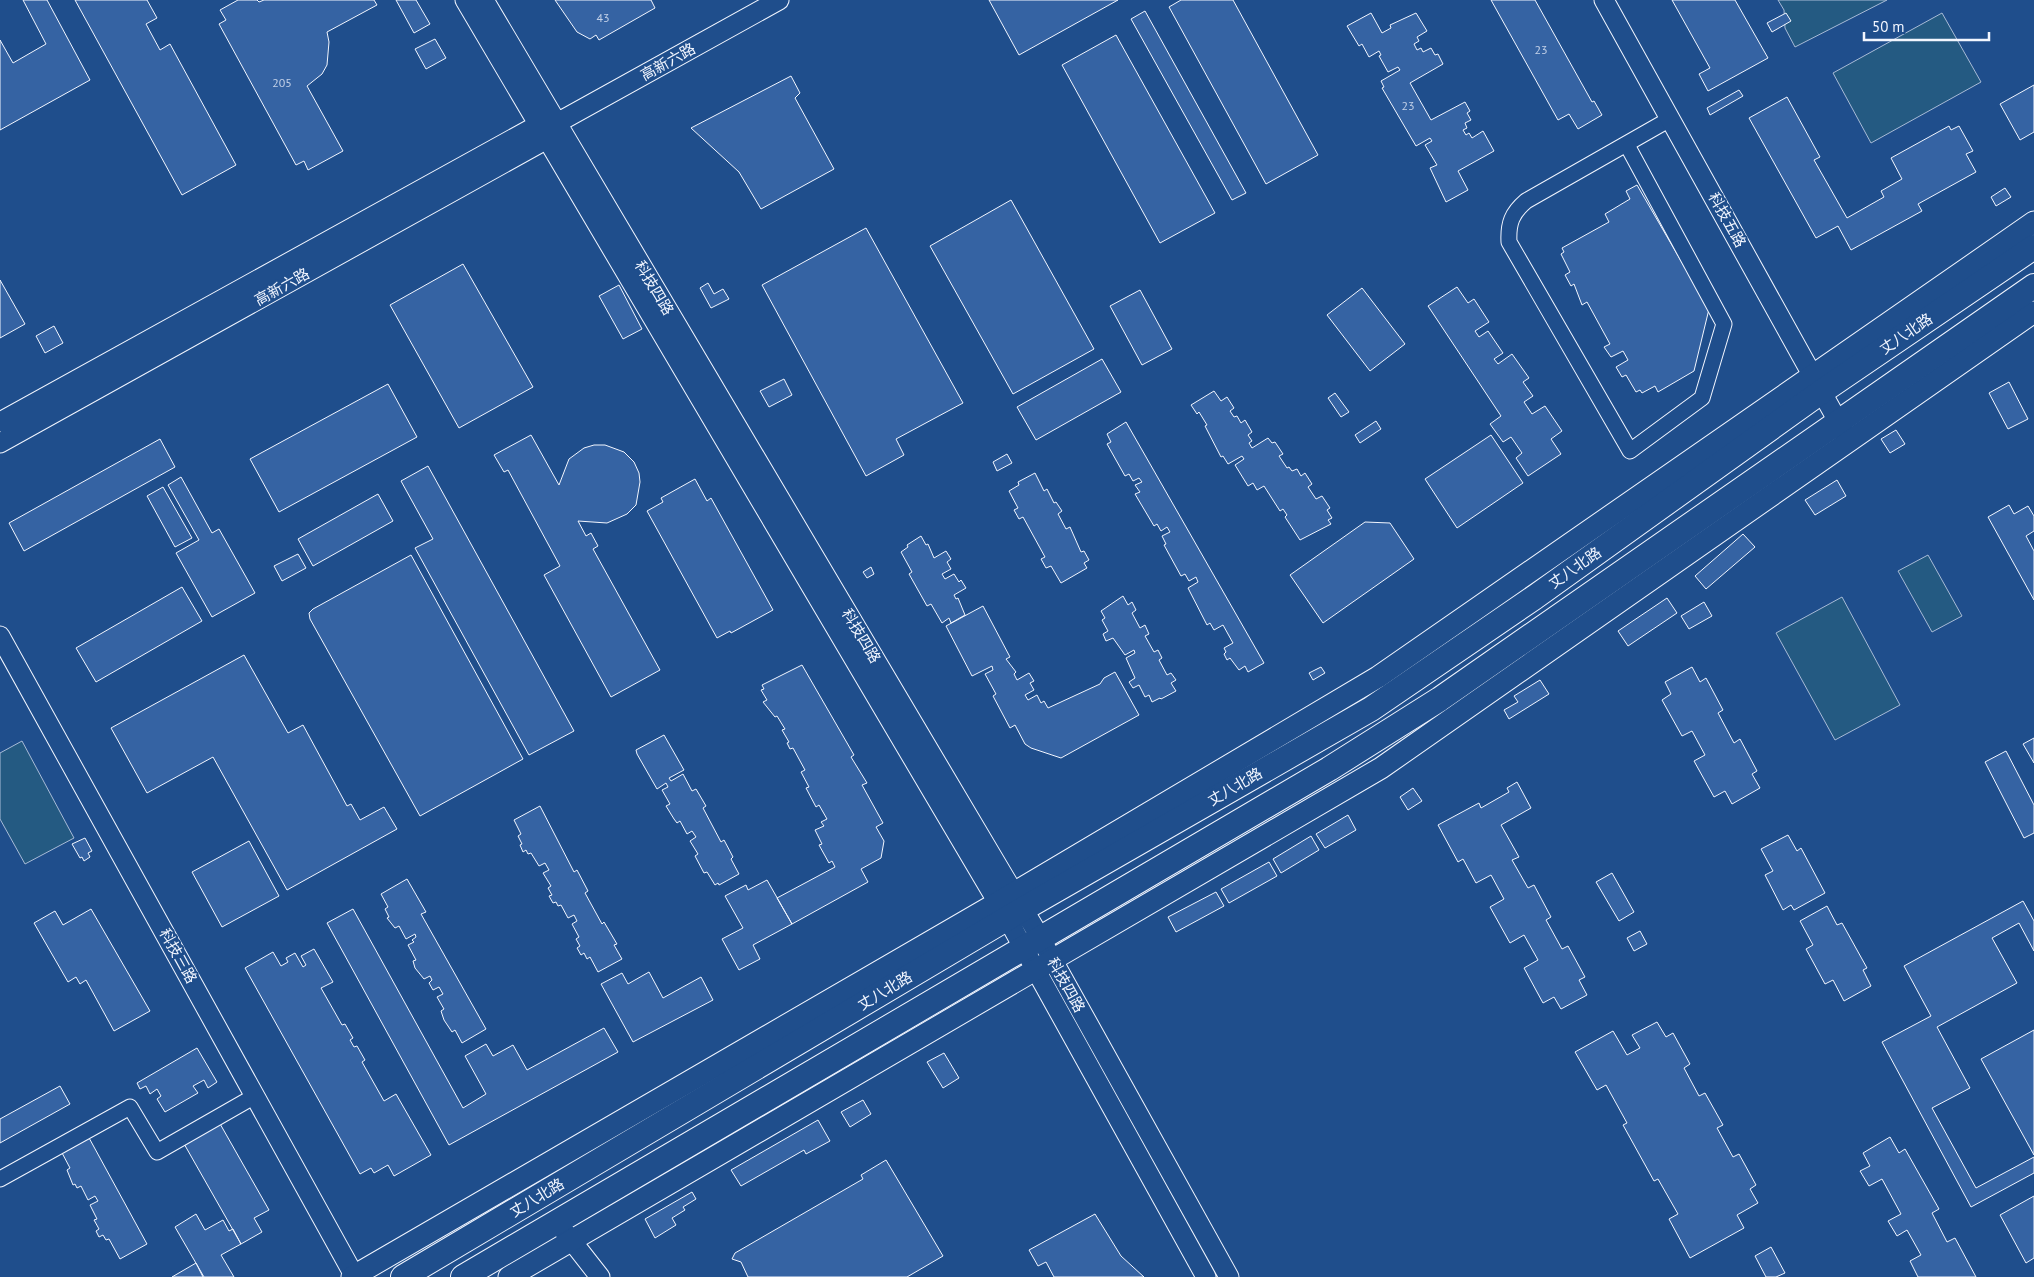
<svg xmlns="http://www.w3.org/2000/svg" width="2034" height="1277" font-family="'PT Sans','Noto Sans SC',sans-serif">
  <rect width="100%" height="100%" fill="#1f4e8c"/>
  <path fill="#245a82" stroke="#a8bbd7" d="M 1778,0 L 1887,0 L 1795,47 L 1785,28 L 1784,10 Z
    M 1942,13 L 1981,82 L 1871,143 L 1833,73 Z
    M 1928,555 L 1962,616 L 1932,632 L 1898,571 Z
    M 1842,597 L 1900,705 L 1835,740 L 1776,633 Z
    M 22,741 L 74,838 L 25,864 L 0,819 L 0,753 Z"/>
  <path fill="#3563a3" stroke="#f2f6ff" d="M 23,0 L 47,0 L 90,80 L 0,130 L 0,40 L 13,63 L 46,44 Z
    M 75,0 L 147,0 L 157,18 L 146,24 L 160,50 L 170,44 L 236,165 L 182,195 Z
    M 238,0 L 257,0 L 259,2 L 264,0 L 374,0 L 377,5 L 327,32 L 329,42 L 327,65 L 322,74 L 307,86 L 343,151 L 308,170 L 304,161 L 296,165 L 219,24 L 226,20 L 220,10 Z
    M 396,0 L 416,0 L 430,24 L 414,33 Z
    M 555,0 L 651,0 L 655,8 L 599,40 L 596,35 L 590,39 L 577,32 Z
    M 989,0 L 1118,0 L 1019,55 Z
    M 1181,0 L 1233,0 L 1318,155 L 1266,184 L 1169,7 Z
    M 1491,0 L 1535,0 L 1592,102 L 1594,101 L 1602,115 L 1578,129 L 1569,114 L 1558,120 Z
    M 1672,0 L 1735,0 L 1768,58 L 1708,91 L 1699,74 L 1710,68 Z
    M 1145,11 L 1246,193 L 1232,200 L 1131,19 Z
    M 1371,13 L 1382,33 L 1391,28 L 1390,25 L 1416,13 L 1427,31 L 1417,37 L 1419,41 L 1414,44 L 1417,50 L 1421,48 L 1423,52 L 1431,48 L 1435,55 L 1438,54 L 1443,64 L 1410,83 L 1431,120 L 1465,102 L 1470,111 L 1467,113 L 1471,120 L 1465,123 L 1467,128 L 1463,130 L 1466,135 L 1469,133 L 1472,138 L 1483,131 L 1494,151 L 1458,171 L 1468,190 L 1446,202 L 1430,168 L 1437,165 L 1425,145 L 1432,141 L 1430,138 L 1416,146 L 1382,88 L 1384,87 L 1381,81 L 1400,70 L 1398,67 L 1388,72 L 1379,56 L 1381,55 L 1379,51 L 1369,57 L 1362,44 L 1359,46 L 1347,26 Z
    M 1786,13 L 1791,21 L 1772,32 L 1767,23 Z
    M 1116,35 L 1215,213 L 1160,243 L 1062,65 Z
    M 435,39 L 446,58 L 426,69 L 415,49 Z
    M 791,76 L 800,93 L 795,98 L 834,169 L 761,209 L 739,172 L 691,128 Z
    M 2034,85 L 2034,132 L 2020,140 L 2000,104 Z
    M 1739,90 L 1743,96 L 1710,115 L 1707,108 Z
    M 1787,97 L 1820,157 L 1814,160 L 1847,218 L 1884,197 L 1881,191 L 1902,179 L 1891,158 L 1949,126 L 1951,130 L 1959,126 L 1973,151 L 1966,154 L 1976,172 L 1918,204 L 1922,211 L 1851,250 L 1838,226 L 1816,238 L 1749,118 Z
    M 1637,185 L 1709,309 L 1694,371 L 1658,392 L 1655,386 L 1642,393 L 1640,390 L 1636,392 L 1626,375 L 1622,377 L 1616,367 L 1628,360 L 1623,351 L 1611,357 L 1604,347 L 1610,344 L 1587,302 L 1582,305 L 1574,284 L 1571,286 L 1565,275 L 1570,272 L 1561,254 L 1564,252 L 1562,248 L 1609,222 L 1605,214 L 1630,199 L 1626,191 Z
    M 2005,188 L 2011,197 L 1996,206 L 1991,197 Z
    M 1011,200 L 1094,349 L 1013,394 L 930,246 Z
    M 866,228 L 963,403 L 896,439 L 904,455 L 866,476 L 762,285 Z
    M 463,264 L 533,387 L 459,428 L 390,305 Z
    M 0,280 L 25,324 L 0,338 Z
    M 708,283 L 714,294 L 723,289 L 729,299 L 711,308 L 700,288 Z
    M 619,285 L 642,329 L 623,339 L 599,296 Z
    M 1457,287 L 1468,303 L 1474,299 L 1489,322 L 1475,331 L 1479,337 L 1488,331 L 1503,353 L 1494,359 L 1498,364 L 1512,354 L 1529,378 L 1523,382 L 1533,396 L 1524,402 L 1532,414 L 1545,406 L 1562,431 L 1551,439 L 1561,454 L 1528,476 L 1516,458 L 1522,453 L 1511,437 L 1503,442 L 1490,424 L 1501,416 L 1428,306 Z
    M 1362,288 L 1405,344 L 1370,371 L 1327,315 Z
    M 1140,290 L 1172,349 L 1142,365 L 1110,306 Z
    M 54,326 L 63,343 L 45,353 L 36,336 Z
    M 1102,359 L 1121,392 L 1036,440 L 1017,407 Z
    M 784,379 L 792,395 L 769,407 L 760,391 Z
    M 2009,382 L 2028,419 L 2008,429 L 1989,393 Z
    M 388,384 L 417,437 L 279,512 L 250,459 Z
    M 1214,391 L 1221,401 L 1227,397 L 1234,408 L 1230,411 L 1234,417 L 1237,416 L 1241,423 L 1245,420 L 1252,432 L 1248,435 L 1252,441 L 1249,443 L 1252,448 L 1268,438 L 1272,443 L 1275,442 L 1283,454 L 1279,456 L 1287,468 L 1289,467 L 1292,471 L 1297,469 L 1301,476 L 1305,473 L 1312,484 L 1308,487 L 1316,499 L 1322,496 L 1330,508 L 1327,510 L 1332,518 L 1328,520 L 1331,524 L 1300,540 L 1285,517 L 1287,515 L 1283,509 L 1280,511 L 1264,486 L 1257,490 L 1253,483 L 1248,486 L 1235,465 L 1244,459 L 1242,456 L 1228,464 L 1223,456 L 1221,457 L 1205,426 L 1207,425 L 1199,412 L 1197,414 L 1191,405 Z
    M 1335,393 L 1349,412 L 1341,417 L 1328,398 Z
    M 1376,421 L 1381,429 L 1360,443 L 1355,435 Z
    M 1126,422 L 1264,663 L 1248,672 L 1245,666 L 1239,670 L 1230,658 L 1227,660 L 1224,654 L 1226,652 L 1224,648 L 1233,643 L 1223,625 L 1214,630 L 1210,623 L 1207,625 L 1188,588 L 1198,582 L 1196,577 L 1189,581 L 1185,574 L 1181,576 L 1164,545 L 1166,544 L 1162,536 L 1170,532 L 1167,527 L 1161,531 L 1157,524 L 1154,526 L 1135,494 L 1140,492 L 1135,485 L 1142,482 L 1139,478 L 1133,481 L 1129,474 L 1125,476 L 1107,444 L 1111,442 L 1107,434 Z
    M 1896,430 L 1905,444 L 1890,453 L 1881,439 Z
    M 531,435 L 559,485 L 569,459 L 584,448 L 594,445 L 605,445 L 624,452 L 634,462 L 639,473 L 640,482 L 636,505 L 627,514 L 607,523 L 578,521 L 586,536 L 591,533 L 598,546 L 593,549 L 660,670 L 611,697 L 544,575 L 560,566 L 508,470 L 504,472 L 494,455 Z
    M 1491,435 L 1523,483 L 1457,528 L 1425,479 Z
    M 160,439 L 175,467 L 24,551 L 9,523 Z
    M 1007,454 L 1012,463 L 997,471 L 993,462 Z
    M 428,466 L 574,731 L 529,755 L 415,548 L 433,539 L 401,481 Z
    M 1035,473 L 1044,491 L 1047,489 L 1054,503 L 1056,502 L 1062,511 L 1058,514 L 1066,529 L 1070,527 L 1081,552 L 1084,551 L 1089,560 L 1084,563 L 1087,568 L 1061,583 L 1051,566 L 1046,568 L 1041,559 L 1045,557 L 1023,517 L 1019,519 L 1014,510 L 1018,508 L 1009,491 L 1019,485 L 1018,482 Z
    M 181,477 L 212,533 L 219,529 L 255,593 L 212,617 L 176,553 L 199,540 L 168,485 Z
    M 695,479 L 707,501 L 711,498 L 773,610 L 731,633 L 730,631 L 717,638 L 647,511 L 663,502 L 661,498 Z
    M 1837,480 L 1846,496 L 1815,515 L 1805,500 Z
    M 163,487 L 192,538 L 175,547 L 147,496 Z
    M 378,494 L 393,521 L 313,566 L 298,539 Z
    M 2009,505 L 2014,514 L 2028,506 L 2034,516 L 2034,531 L 2026,536 L 2034,551 L 2034,600 L 1988,517 Z
    M 1365,522 L 1390,523 L 1414,559 L 1323,623 L 1290,575 Z
    M 1743,534 L 1755,547 L 1706,589 L 1695,576 Z
    M 921,536 L 926,545 L 928,544 L 934,558 L 946,551 L 951,559 L 947,562 L 951,569 L 942,574 L 945,579 L 954,574 L 959,582 L 961,580 L 966,588 L 954,595 L 956,599 L 958,598 L 965,615 L 951,623 L 949,618 L 942,623 L 931,604 L 927,606 L 909,574 L 912,572 L 901,552 L 908,547 L 907,545 Z
    M 298,554 L 306,568 L 282,581 L 274,566 Z
    M 411,555 L 523,759 L 420,816 L 310,619 L 309,613 L 313,609 Z
    M 871,567 L 874,574 L 867,578 L 863,572 Z
    M 182,587 L 202,621 L 96,682 L 76,648 Z
    M 1123,596 L 1128,605 L 1132,602 L 1136,610 L 1132,613 L 1140,628 L 1145,625 L 1149,634 L 1145,636 L 1154,652 L 1158,650 L 1162,658 L 1159,660 L 1167,675 L 1171,673 L 1176,680 L 1171,683 L 1176,691 L 1161,699 L 1160,698 L 1152,702 L 1149,695 L 1145,697 L 1139,685 L 1133,688 L 1129,682 L 1135,678 L 1126,658 L 1135,653 L 1134,650 L 1125,655 L 1113,638 L 1106,641 L 1103,634 L 1108,631 L 1102,620 L 1105,618 L 1101,611 Z
    M 1667,598 L 1677,613 L 1628,646 L 1618,631 Z
    M 1704,602 L 1712,616 L 1689,629 L 1681,616 Z
    M 983,606 L 1010,657 L 1006,659 L 1016,672 L 1014,674 L 1017,680 L 1029,673 L 1034,681 L 1030,683 L 1034,690 L 1025,695 L 1028,700 L 1037,695 L 1041,703 L 1044,701 L 1048,708 L 1100,684 L 1104,678 L 1115,672 L 1139,715 L 1061,758 L 1031,748 L 1025,744 L 1015,725 L 1010,728 L 993,696 L 996,694 L 985,674 L 993,670 L 992,666 L 972,676 L 946,626 Z
    M 244,655 L 288,733 L 303,725 L 347,806 L 351,804 L 360,820 L 384,807 L 397,829 L 287,890 L 213,757 L 147,793 L 111,728 Z
    M 802,665 L 854,755 L 851,757 L 867,783 L 862,785 L 883,823 L 876,827 L 884,841 L 881,858 L 861,869 L 868,882 L 792,924 L 777,898 L 835,867 L 832,861 L 829,863 L 819,845 L 822,844 L 815,830 L 824,826 L 821,822 L 827,819 L 819,805 L 816,807 L 806,788 L 809,787 L 801,772 L 805,770 L 793,748 L 790,749 L 787,743 L 789,742 L 782,730 L 785,729 L 777,716 L 775,717 L 763,702 L 767,700 L 761,690 L 764,689 L 762,685 Z
    M 1321,667 L 1325,673 L 1313,680 L 1309,673 Z
    M 1692,667 L 1700,682 L 1706,678 L 1723,710 L 1718,713 L 1734,743 L 1740,739 L 1757,771 L 1752,774 L 1760,788 L 1732,804 L 1725,791 L 1714,797 L 1694,761 L 1705,755 L 1692,731 L 1682,736 L 1662,700 L 1671,694 L 1665,682 Z
    M 1540,680 L 1549,694 L 1509,719 L 1504,710 L 1518,702 L 1514,696 Z
    M 664,735 L 684,770 L 669,778 L 671,781 L 683,774 L 692,791 L 696,789 L 706,806 L 703,808 L 721,842 L 724,840 L 733,857 L 731,859 L 739,874 L 719,885 L 718,883 L 715,885 L 707,872 L 704,873 L 695,856 L 698,854 L 690,841 L 696,837 L 692,831 L 687,834 L 680,821 L 677,823 L 674,819 L 666,806 L 670,804 L 662,790 L 668,787 L 666,783 L 657,789 L 637,754 L 636,750 Z
    M 2034,738 L 2034,763 L 2023,744 Z
    M 2006,751 L 2034,805 L 2034,833 L 2024,838 L 1985,762 Z
    M 1517,782 L 1531,808 L 1501,825 L 1519,857 L 1512,860 L 1528,888 L 1534,885 L 1551,917 L 1546,920 L 1562,949 L 1568,946 L 1585,977 L 1579,980 L 1587,995 L 1561,1009 L 1554,997 L 1543,1003 L 1524,968 L 1538,960 L 1524,935 L 1510,943 L 1490,907 L 1504,899 L 1491,875 L 1476,883 L 1463,859 L 1458,862 L 1438,825 L 1479,803 L 1481,808 L 1509,792 L 1507,788 Z
    M 1413,788 L 1422,801 L 1408,810 L 1400,797 Z
    M 540,806 L 574,872 L 577,870 L 588,891 L 585,893 L 602,924 L 604,922 L 617,944 L 614,945 L 622,959 L 598,972 L 590,957 L 587,959 L 584,953 L 581,955 L 577,948 L 580,946 L 576,939 L 579,937 L 572,924 L 577,921 L 574,915 L 568,918 L 561,905 L 558,906 L 556,902 L 553,903 L 549,896 L 552,895 L 548,888 L 551,886 L 543,873 L 549,870 L 545,863 L 539,866 L 531,853 L 528,854 L 526,850 L 523,852 L 520,845 L 522,844 L 518,836 L 521,834 L 514,820 Z
    M 1348,815 L 1356,830 L 1325,848 L 1316,834 Z
    M 1788,835 L 1797,851 L 1801,848 L 1825,893 L 1794,910 L 1791,905 L 1783,910 L 1765,875 L 1773,871 L 1761,849 Z
    M 1311,836 L 1319,850 L 1281,873 L 1273,859 Z
    M 85,838 L 92,851 L 88,853 L 90,857 L 84,861 L 82,857 L 80,858 L 72,844 Z
    M 249,841 L 279,896 L 222,927 L 192,872 Z
    M 1269,862 L 1277,876 L 1229,903 L 1221,889 Z
    M 1612,873 L 1634,912 L 1619,921 L 1596,882 Z
    M 407,879 L 426,912 L 421,914 L 486,1029 L 462,1043 L 455,1030 L 452,1032 L 444,1020 L 441,1011 L 444,1009 L 437,997 L 443,994 L 439,987 L 433,990 L 429,983 L 432,980 L 430,976 L 424,979 L 415,968 L 413,961 L 416,960 L 408,945 L 414,942 L 412,940 L 416,937 L 415,934 L 406,939 L 399,926 L 395,928 L 387,918 L 389,917 L 385,909 L 388,907 L 381,894 Z
    M 767,880 L 792,924 L 753,945 L 760,959 L 739,970 L 722,939 L 743,928 L 725,896 L 746,885 L 748,890 Z
    M 1216,892 L 1224,906 L 1176,932 L 1168,917 Z
    M 2023,901 L 2034,921 L 2034,951 L 2019,923 L 1992,938 L 2017,983 L 1937,1027 L 1970,1088 L 1932,1108 L 1976,1188 L 2034,1157 L 2034,1173 L 1971,1207 L 1882,1042 L 1931,1016 L 1904,966 Z
    M 1827,906 L 1837,925 L 1842,923 L 1867,968 L 1863,970 L 1871,986 L 1844,1001 L 1833,980 L 1825,984 L 1806,949 L 1813,945 L 1800,921 Z
    M 91,909 L 150,1011 L 114,1031 L 86,980 L 80,984 L 76,977 L 68,982 L 34,923 L 55,911 L 63,925 Z
    M 353,909 L 463,1108 L 486,1094 L 465,1056 L 486,1044 L 493,1056 L 513,1045 L 527,1070 L 604,1028 L 618,1052 L 449,1145 L 327,923 Z
    M 1640,931 L 1647,944 L 1634,951 L 1627,938 Z
    M 314,949 L 333,982 L 321,988 L 342,1025 L 345,1024 L 353,1038 L 350,1040 L 354,1047 L 357,1046 L 365,1060 L 362,1062 L 384,1101 L 396,1094 L 431,1155 L 394,1176 L 388,1165 L 374,1173 L 371,1168 L 360,1174 L 245,968 L 273,952 L 281,966 L 288,962 L 286,958 L 295,953 L 303,967 L 306,965 L 301,956 Z
    M 649,972 L 663,998 L 701,977 L 713,1000 L 633,1042 L 601,984 L 622,973 L 628,984 Z
    M 1657,1022 L 1666,1037 L 1673,1033 L 1690,1064 L 1684,1068 L 1699,1096 L 1705,1093 L 1723,1125 L 1717,1128 L 1733,1157 L 1739,1154 L 1756,1185 L 1750,1189 L 1758,1203 L 1737,1215 L 1744,1228 L 1690,1258 L 1669,1219 L 1678,1214 L 1658,1179 L 1654,1181 L 1623,1125 L 1627,1123 L 1606,1085 L 1597,1090 L 1575,1052 L 1613,1031 L 1627,1055 L 1640,1048 L 1632,1035 Z
    M 2034,1030 L 2034,1155 L 1981,1059 Z
    M 197,1048 L 217,1082 L 208,1088 L 204,1080 L 193,1086 L 198,1093 L 165,1112 L 157,1099 L 161,1096 L 157,1089 L 150,1094 L 146,1086 L 140,1089 L 137,1083 Z
    M 944,1053 L 959,1078 L 943,1088 L 927,1062 Z
    M 60,1086 L 70,1104 L 0,1143 L 0,1119 Z
    M 863,1100 L 871,1114 L 850,1127 L 841,1112 Z
    M 818,1120 L 830,1141 L 806,1154 L 804,1150 L 741,1186 L 731,1170 Z
    M 219,1122 L 269,1210 L 254,1218 L 262,1232 L 241,1244 L 183,1142 Z
    M 88,1136 L 147,1244 L 120,1259 L 109,1239 L 106,1240 L 103,1235 L 99,1237 L 96,1231 L 99,1229 L 94,1220 L 97,1219 L 90,1205 L 98,1201 L 95,1196 L 88,1200 L 81,1186 L 77,1188 L 75,1184 L 73,1185 L 67,1170 L 70,1168 L 61,1151 Z
    M 1890,1137 L 1899,1153 L 1905,1149 L 1939,1209 L 1932,1213 L 1947,1242 L 1955,1238 L 1976,1277 L 1918,1277 L 1910,1261 L 1921,1255 L 1907,1230 L 1897,1236 L 1888,1221 L 1901,1214 L 1882,1179 L 1869,1186 L 1860,1171 L 1870,1166 L 1863,1153 Z
    M 886,1160 L 943,1256 L 907,1277 L 748,1277 L 741,1262 L 732,1259 L 735,1253 L 863,1179 L 861,1175 Z
    M 692,1192 L 696,1199 L 683,1207 L 685,1210 L 672,1218 L 676,1225 L 655,1238 L 645,1219 Z
    M 2034,1196 L 2034,1258 L 2026,1263 L 2000,1215 Z
    M 196,1214 L 205,1230 L 223,1220 L 229,1231 L 233,1229 L 241,1244 L 221,1255 L 234,1277 L 204,1277 L 175,1227 Z
    M 1095,1214 L 1121,1256 L 1144,1277 L 1054,1277 L 1046,1262 L 1038,1266 L 1029,1250 Z
    M 1771,1247 L 1785,1273 L 1776,1277 L 1766,1277 L 1755,1256 Z
    M 196,1263 L 203,1277 L 172,1277 Z"/>
  <g fill="none" stroke-linecap="round" stroke-linejoin="round">
    <g stroke="#f2f6ff" stroke-width="17">
      <path id="minor" d="M 1627,145 L 1724,324 L 1702,398 L 1630,451 L 1509,242 C 1508,223 1512,213 1526,201 L 1670,119
        M 0,1179 L 130,1107 L 157,1152 L 255,1096"/>
    </g>
    <g stroke="#f2f6ff" stroke-width="21">
      <path id="tertiary" d="M 465,0 L 1007,918 L 1206,1277
        M 484,0 L 1041,939 L 1229,1277
        M 1604,0 L 1845,434
        M 0,422 L 538,125 L 557,123 L 779,0
        M 0,443 L 547,139 L 554,129
        M 0,636 L 355,1277
        M 557,1222 L 600,1277"/>
    </g>
    <g stroke="#f2f6ff" stroke-width="23">
      <path id="secondary" d="M 352,1277 L 997,903 L 1378,677 L 2034,222
        M 509,1277 L 1381,768 L 2034,312"/>
    </g>
    <g stroke="#f2f6ff" stroke-width="26">
      <path id="primary" d="M 403,1277 L 1023,909 L 1371,709 L 1535,597 L 1821,392 L 2034,247
        M 463,1277 L 1329,769 L 1440,699 L 2034,286"/>
    </g>
    <use href="#minor" stroke="#1f4e8c" stroke-width="15"/>
    <use href="#tertiary" stroke="#1f4e8c" stroke-width="19"/>
    <use href="#secondary" stroke="#1f4e8c" stroke-width="21"/>
    <use href="#primary" stroke="#1f4e8c" stroke-width="24"/>
  </g>
  <g text-anchor="middle" stroke-width="4" stroke-linejoin="round" paint-order="stroke">
    <g font-size="12" fill="#c3d1e8">
      <text x="603" y="22">43</text>
      <text x="1541" y="54">23</text>
      <text x="282" y="87">205</text>
      <text x="1408" y="110">23</text>
    </g>
    <g font-size="15" fill="#f2f6ff" stroke="#1f4e8c">
      <text transform="translate(668 62) rotate(-29)" y="5">高新六路</text>
      <text transform="translate(1727 220) rotate(61)" y="5">科技五路</text>
      <text transform="translate(282 287) rotate(-29)" y="5">高新六路</text>
      <text transform="translate(654 288) rotate(59)" y="5">科技四路</text>
      <text transform="translate(1906 334) rotate(-34)" y="5">丈八北路</text>
      <text transform="translate(1575 568) rotate(-35)" y="5">丈八北路</text>
      <text transform="translate(861 636) rotate(59)" y="5">科技四路</text>
      <text transform="translate(1235 787) rotate(-30)" y="5">丈八北路</text>
      <text transform="translate(178 956) rotate(61)" y="5">科技三路</text>
      <text transform="translate(1066 985) rotate(61)" y="5">科技四路</text>
      <text transform="translate(885 991) rotate(-31)" y="5">丈八北路</text>
      <text transform="translate(537 1198) rotate(-31)" y="5">丈八北路</text>
    </g>
  </g>
  <path d="M1864 32v8h125v-8" fill="none" stroke="#f2f6ff" stroke-width="2.5"/>
  <text x="1872" y="32" font-size="15" fill="#f2f6ff" stroke="#1f4e8c" stroke-width="4" paint-order="stroke">50 m</text>
</svg>
